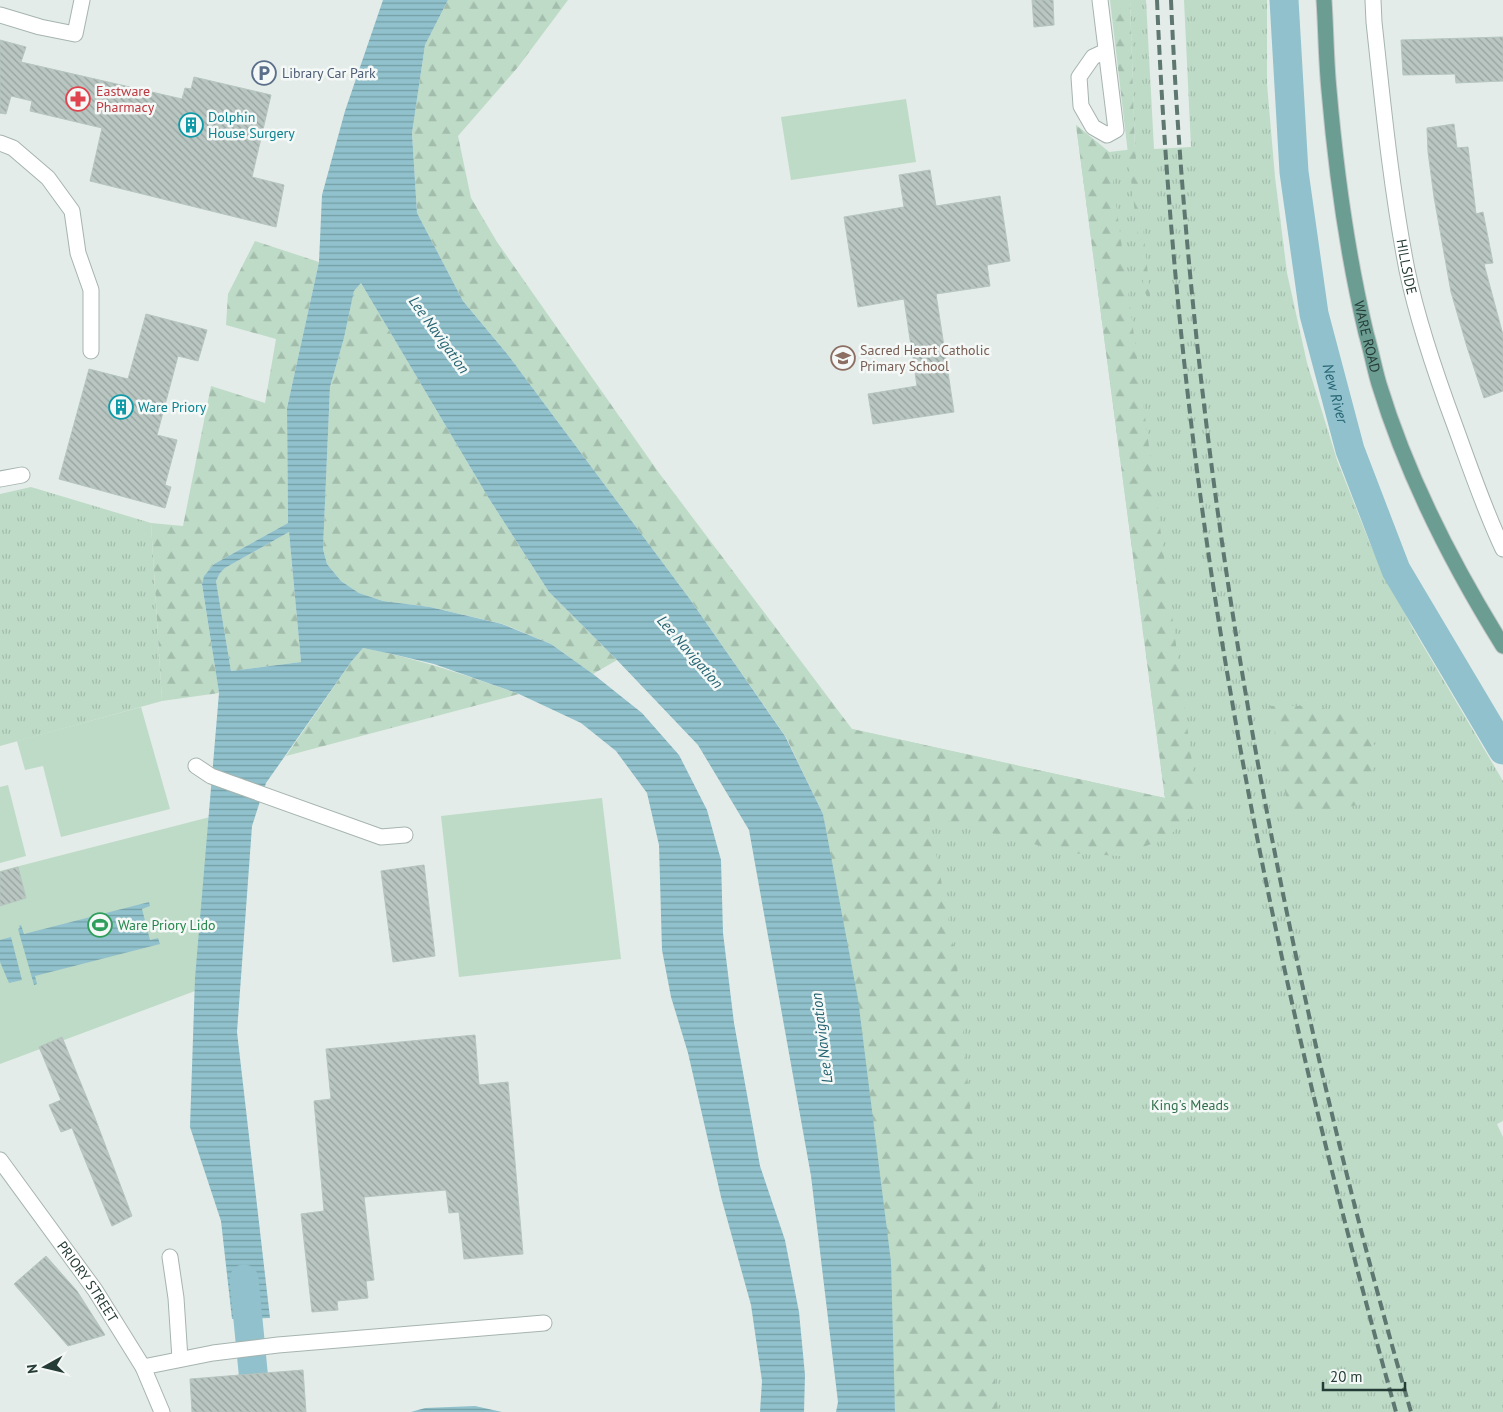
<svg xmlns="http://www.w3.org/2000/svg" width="1503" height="1412" font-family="'PT Sans',sans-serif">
  <defs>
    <pattern id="grass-tufts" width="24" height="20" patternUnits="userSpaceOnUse" patternTransform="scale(1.25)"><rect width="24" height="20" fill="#bedbc7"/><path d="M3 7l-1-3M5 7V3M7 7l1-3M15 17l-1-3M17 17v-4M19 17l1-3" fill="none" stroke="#a3bdac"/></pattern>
    <pattern id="forest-firs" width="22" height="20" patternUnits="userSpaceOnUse" patternTransform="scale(1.25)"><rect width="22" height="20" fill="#bedbc7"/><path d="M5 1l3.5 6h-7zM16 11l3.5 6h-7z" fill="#a3bdac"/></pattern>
    <pattern id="water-rules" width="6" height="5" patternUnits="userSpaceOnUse" patternTransform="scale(1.25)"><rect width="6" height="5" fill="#90c1cc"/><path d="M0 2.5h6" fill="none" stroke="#759ea6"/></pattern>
    <pattern id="building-back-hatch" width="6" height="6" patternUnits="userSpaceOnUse" patternTransform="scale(1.25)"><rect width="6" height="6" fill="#b9c6c1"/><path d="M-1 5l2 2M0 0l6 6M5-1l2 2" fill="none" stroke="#96a29e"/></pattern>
  </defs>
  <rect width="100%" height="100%" fill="#e3ece8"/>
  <path fill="url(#grass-tufts)" d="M 1130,0 L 1146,0 L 1154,149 L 1191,147 L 1184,0 L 1267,0 L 1267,84 L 1275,177 L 1287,273 L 1307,363 L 1337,460 L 1371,546 L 1412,627 L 1503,781 L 1503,1121 L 1497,1124 L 1503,1137 L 1503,1412 L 895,1412 L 852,729 L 1165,798 L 1076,125 L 1109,152 L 1135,149 Z
    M 31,487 L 151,523 L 162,701 L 0,746 L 0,494 Z"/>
  <path fill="url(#forest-firs)" d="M 448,0 L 568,0 L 518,67 L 458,136 L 471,198 L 497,242 L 659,473 L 852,729 L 1165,798 L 1076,125 L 1109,152 L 1197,799 L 1192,816 L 1166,838 L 1121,856 L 1067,853 L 929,816 L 957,965 L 998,1412 L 895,1412 L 891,1262 L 823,814 L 786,737 L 689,598 L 508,355 L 463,301 L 417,213 L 412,133 L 425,45 Z
    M 1110,0 L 1130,0 L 1135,149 L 1151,305 L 1144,290 Z
    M 255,241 L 319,262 L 287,408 L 288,523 L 214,564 L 204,576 L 202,584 L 219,693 L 162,701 L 151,523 L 183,526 L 211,386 L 265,403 L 276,339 L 226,325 L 228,294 Z
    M 361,283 L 488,497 L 549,592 L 617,660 L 593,674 L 551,644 L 503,624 L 430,607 L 383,601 L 359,593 L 341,581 L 327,564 L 323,549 L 330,387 L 344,338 L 354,291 Z
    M 289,532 L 301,662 L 231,671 L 216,581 L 220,573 L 225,568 Z
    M 363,648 C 417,658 467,676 519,694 L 286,756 L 351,662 Z
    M 1270,706 L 1317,706 L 1355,719 L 1376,747 L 1372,779 L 1358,805 L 1319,812 L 1288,809 Z"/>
  <path fill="#bedbc7" d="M 906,99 L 916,162 L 791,180 L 781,117 Z
    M 141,707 L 170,809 L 61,837 L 43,766 L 25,770 L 17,741 Z
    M 8,785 L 26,856 L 0,863 L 0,787 Z
    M 602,798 L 621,959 L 459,977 L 441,816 Z
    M 210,817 L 195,991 L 0,1064 L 0,871 Z"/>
  <path fill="url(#water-rules)" fill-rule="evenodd" d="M 383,0 L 448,0 L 425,45 L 412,133 L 417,213 L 463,301 L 508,355 L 689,598 L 785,736 L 823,814 L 858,999 L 891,1262 L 895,1412 L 836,1412 L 838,1402 L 811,1176 L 749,830 L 698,745 L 617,660 L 549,592 L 488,497 L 361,283 L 354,291 L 344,338 L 330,387 L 323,549 L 327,564 L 341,581 L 359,593 L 383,601 L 430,607 L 502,624 L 551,644 L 593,674 L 642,713 L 679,755 L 707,810 L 721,860 L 723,933 L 734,1023 L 760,1166 L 785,1240 L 799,1312 L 805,1375 L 804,1412 L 760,1412 L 762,1381 L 751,1305 L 721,1197 L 688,1053 L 671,997 L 662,950 L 659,845 L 647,793 L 616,751 L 581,723 L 519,694 L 434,664 L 392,654 L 363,648 L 351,662 L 266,783 L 252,826 L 237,1032 L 270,1318 L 232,1319 L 221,1221 L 190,1127 L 195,978 L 219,693 L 202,584 L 204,576 L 214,564 L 288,523 L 287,408 L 319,262 L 322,195 L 345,111 ZM 289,532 L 301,662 L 231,671 L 216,581 L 220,573 L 225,568 Z
    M 149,902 L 150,906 L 142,909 L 150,940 L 158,938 L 160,944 L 35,976 L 37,984 L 34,985 L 18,929 L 20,928 L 19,926 L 21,925 L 24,934 Z
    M 11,937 L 22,980 L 9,983 L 0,962 L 0,940 Z
    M 475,1406 L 502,1412 L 411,1412 L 425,1408 Z"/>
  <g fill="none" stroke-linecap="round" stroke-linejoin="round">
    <g stroke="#90c1cc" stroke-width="29">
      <path id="s1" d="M 1284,0 L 1294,172 L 1314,314 L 1350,450 L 1396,570 L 1503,750"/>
      <path d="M 244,1279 L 257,1412"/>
    </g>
  </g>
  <path fill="url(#building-back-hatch)" stroke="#b6c5bf" d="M 1032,0 L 1053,0 L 1054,25 L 1034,27 Z
    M 1503,37 L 1503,81 L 1456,83 L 1455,74 L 1403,75 L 1401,40 Z
    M 0,40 L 26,47 L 21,62 L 182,99 L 185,88 L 191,89 L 194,77 L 271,95 L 252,177 L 284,185 L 276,227 L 90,181 L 102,128 L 30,111 L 32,101 L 11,96 L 6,114 L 0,113 Z
    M 1454,124 L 1457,148 L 1468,147 L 1476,214 L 1483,212 L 1493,263 L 1484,264 L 1503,335 L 1503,391 L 1484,398 L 1467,347 L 1451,292 L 1434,197 L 1428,152 L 1427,128 Z
    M 930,170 L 936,206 L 1000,196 L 1010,261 L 987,265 L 990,286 L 936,294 L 954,412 L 873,424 L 868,394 L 917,386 L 904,299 L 858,307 L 844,217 L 904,207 L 899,175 Z
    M 146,314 L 207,330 L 198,361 L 178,356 L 157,435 L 177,440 L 165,485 L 171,487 L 165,508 L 59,479 L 89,369 L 128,379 Z
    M 424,865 L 435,956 L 393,962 L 381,871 Z
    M 18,867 L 26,898 L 0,906 L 0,872 Z
    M 475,1035 L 479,1085 L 508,1082 L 523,1254 L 464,1259 L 459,1212 L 449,1213 L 446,1190 L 364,1197 L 374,1280 L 366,1281 L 368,1298 L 337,1301 L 338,1310 L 312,1312 L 301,1214 L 324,1211 L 314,1101 L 331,1099 L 326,1049 Z
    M 62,1037 L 95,1118 L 132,1216 L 112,1226 L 72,1128 L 61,1132 L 49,1105 L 61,1100 L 39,1047 Z
    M 46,1256 L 77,1291 L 105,1335 L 68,1346 L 14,1284 Z
    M 303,1370 L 306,1412 L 192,1412 L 190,1379 Z"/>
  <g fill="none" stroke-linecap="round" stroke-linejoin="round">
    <g stroke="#a6b4af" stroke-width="17">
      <g id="minor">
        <path d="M 1100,0 L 1116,130 L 1107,135 L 1093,127 L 1081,106 L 1079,77 L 1093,57 L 1106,51"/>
        <path id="s2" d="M 1373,0 L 1374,22 C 1383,105 1391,188 1407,270 C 1418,323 1436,375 1455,426 C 1470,467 1484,509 1503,549"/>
        <path d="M 0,15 L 40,27 L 75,34 L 82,0"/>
        <path d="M 0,143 L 13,148 L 48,178 L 72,211 L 78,253 L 91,290 L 91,351"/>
        <path d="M 0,479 L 22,475"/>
        <path d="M 196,766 L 211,776 L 381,837 L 405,835"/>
        <path id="s3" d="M 0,1160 L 95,1290 L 143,1367 L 162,1412"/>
        <path d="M 170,1257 L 176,1298 L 180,1359"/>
        <path d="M 143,1367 L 213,1353 L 278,1345 L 544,1323"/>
      </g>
    </g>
    <g stroke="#c2c8c7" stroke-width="17">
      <g id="major">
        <path id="s4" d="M 1324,0 C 1326,30 1326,60 1329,90 C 1336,172 1347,253 1366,333 C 1371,350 1374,367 1379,384 C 1407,476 1452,564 1503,646"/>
      </g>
    </g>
    <use href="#minor" stroke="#fff" stroke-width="15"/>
    <use href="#major" stroke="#6c9d92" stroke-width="15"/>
    <path stroke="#5f7771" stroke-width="4" stroke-dasharray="10 5" stroke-linecap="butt" d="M 1157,0 C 1167,233 1191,465 1231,695 C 1272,937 1330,1176 1396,1412
      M 1171,0 C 1192,478 1278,953 1411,1412"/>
  </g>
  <defs>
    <g id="parking-ring" transform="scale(1.25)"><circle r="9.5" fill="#f4f8f6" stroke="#5c6f8a" stroke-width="1.5"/><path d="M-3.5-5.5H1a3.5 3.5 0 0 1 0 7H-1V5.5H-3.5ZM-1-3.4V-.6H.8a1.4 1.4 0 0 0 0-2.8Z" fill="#5c6f8a"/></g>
    <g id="pharmacy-ring" transform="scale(1.25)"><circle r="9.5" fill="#f4f8f6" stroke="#e0444e" stroke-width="1.5"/><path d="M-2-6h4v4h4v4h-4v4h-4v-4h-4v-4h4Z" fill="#e0444e"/></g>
    <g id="building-ring" transform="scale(1.25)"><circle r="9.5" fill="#f4f8f6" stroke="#0f9aa8" stroke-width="1.5"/><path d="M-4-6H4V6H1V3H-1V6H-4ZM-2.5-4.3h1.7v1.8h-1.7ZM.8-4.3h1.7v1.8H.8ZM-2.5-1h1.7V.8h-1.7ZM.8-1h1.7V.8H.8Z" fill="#0f9aa8"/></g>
    <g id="school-ring" transform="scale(1.25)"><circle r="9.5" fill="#f4f8f6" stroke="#8d6e63" stroke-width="1.5"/><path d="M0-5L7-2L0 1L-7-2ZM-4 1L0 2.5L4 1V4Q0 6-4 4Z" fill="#8d6e63"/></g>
    <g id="stadium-ring" transform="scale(1.25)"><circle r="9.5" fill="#f4f8f6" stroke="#2e9e5b" stroke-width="1.5"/><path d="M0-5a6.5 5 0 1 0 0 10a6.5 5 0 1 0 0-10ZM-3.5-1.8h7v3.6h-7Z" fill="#2e9e5b"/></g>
  </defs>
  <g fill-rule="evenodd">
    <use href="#parking-ring" x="264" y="73"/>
    <use href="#pharmacy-ring" x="78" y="99"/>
    <use href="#building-ring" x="191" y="125"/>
    <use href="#school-ring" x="843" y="358"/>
    <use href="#building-ring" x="121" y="407"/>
    <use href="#stadium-ring" x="100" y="925"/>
  </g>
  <g text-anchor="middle" stroke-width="5" stroke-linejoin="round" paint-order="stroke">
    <g font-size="14" fill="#4e5e75" stroke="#f4f8f6" text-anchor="start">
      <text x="282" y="78">Library Car Park</text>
    </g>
    <g font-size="14" fill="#be3a42" stroke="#f4f8f6" text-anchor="start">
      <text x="96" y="96">Eastware<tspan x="96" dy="16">Pharmacy</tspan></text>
    </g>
    <g font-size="14" fill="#0d838f" stroke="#f4f8f6" text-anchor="start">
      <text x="208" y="122">Dolphin<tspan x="208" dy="16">House Surgery</tspan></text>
      <text x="138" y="412">Ware Priory</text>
    </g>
    <g font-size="14" fill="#253c36" stroke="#f4f8f6">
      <text dy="5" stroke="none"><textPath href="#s2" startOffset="269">HILLSIDE</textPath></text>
      <text dy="5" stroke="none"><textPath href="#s4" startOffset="340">WARE ROAD</textPath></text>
      <text dy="5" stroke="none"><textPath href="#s3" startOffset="150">PRIORY STREET</textPath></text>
    </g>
    <g font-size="14" fill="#785e54" stroke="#f4f8f6" text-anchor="start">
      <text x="860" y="355">Sacred Heart Catholic<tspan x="860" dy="16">Primary School</tspan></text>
    </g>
    <g font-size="14" fill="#27864d" stroke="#f4f8f6" text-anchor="start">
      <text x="118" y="930">Ware Priory Lido</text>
    </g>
    <g font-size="14" fill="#326f4b" stroke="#f4f8f6">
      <text x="1190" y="1110">King's Meads</text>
    </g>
    <g font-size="15" font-style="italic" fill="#246372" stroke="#f4f8f6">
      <text transform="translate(439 335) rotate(54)" y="5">Lee Navigation</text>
      <text dy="5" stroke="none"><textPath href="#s1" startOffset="398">New River</textPath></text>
      <text transform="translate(690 652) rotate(49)" y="5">Lee Navigation</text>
      <text transform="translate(822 1038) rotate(-97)" y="5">Lee Navigation</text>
    </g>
  </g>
  <g transform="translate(45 1367) rotate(262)" stroke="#f4f8f6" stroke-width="4" paint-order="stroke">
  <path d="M0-4L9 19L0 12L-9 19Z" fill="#253c36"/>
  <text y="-8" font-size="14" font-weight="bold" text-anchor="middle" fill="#253c36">N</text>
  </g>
  <path d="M1323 1382v8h82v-8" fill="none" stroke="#253c36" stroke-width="2.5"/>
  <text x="1330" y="1382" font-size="15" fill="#253c36" stroke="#f4f8f6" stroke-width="4" paint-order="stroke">20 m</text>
</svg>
